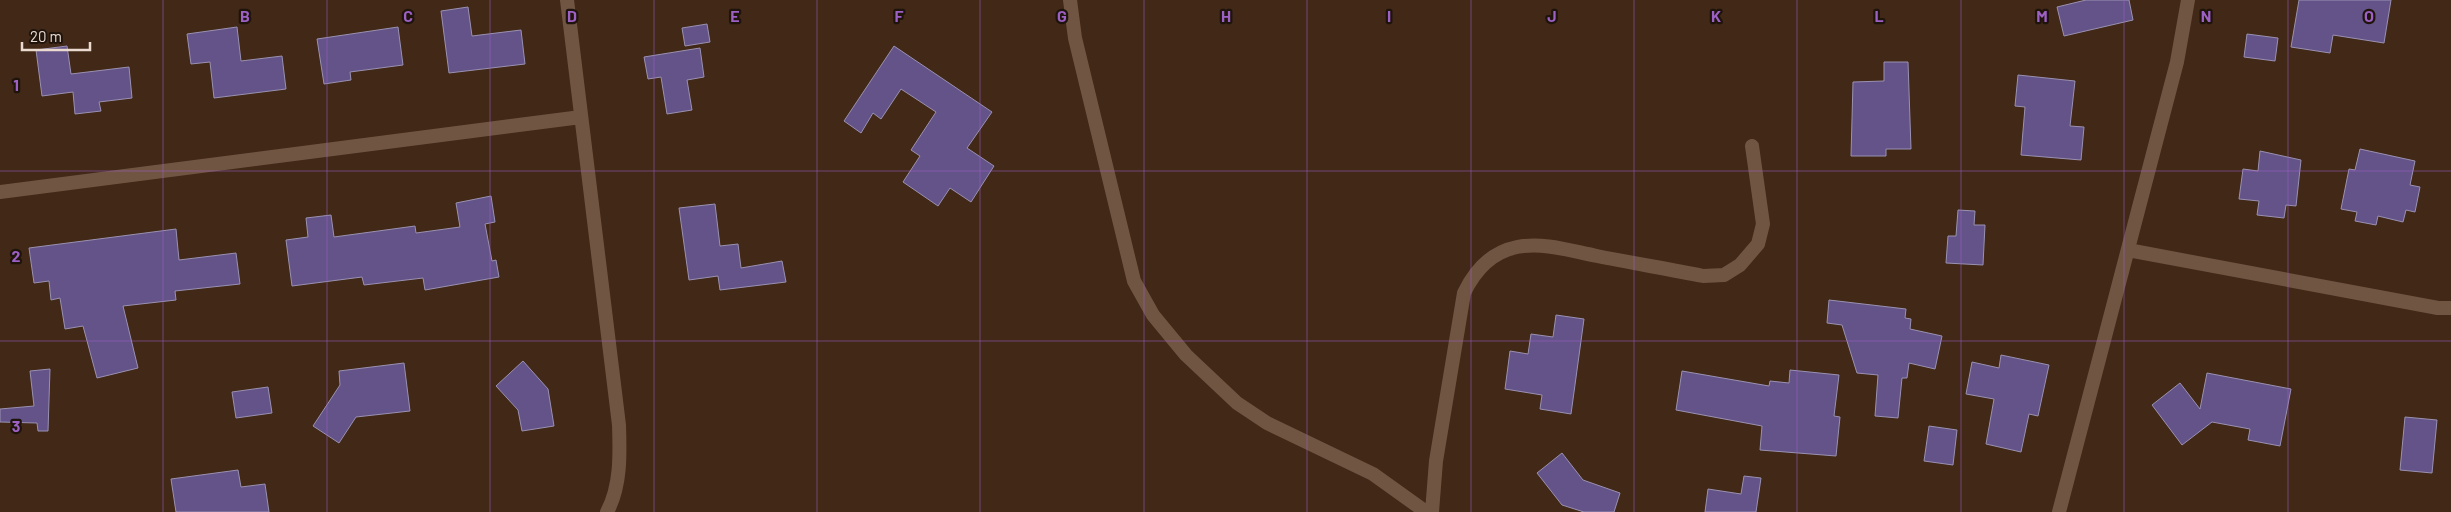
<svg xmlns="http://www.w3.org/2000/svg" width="2451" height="512" font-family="Barlow,sans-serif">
  <rect width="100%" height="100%" fill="#412817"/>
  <path fill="#645389" stroke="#9a91b1" d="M 2086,0 L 2129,0 L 2133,20 L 2064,36 L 2057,7 Z
    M 2299,0 L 2391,0 L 2384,43 L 2333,35 L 2330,53 L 2291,47 Z
    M 468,7 L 472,36 L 521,30 L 525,64 L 449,73 L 441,11 Z
    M 707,24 L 710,42 L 685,46 L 682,28 Z
    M 237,27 L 241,61 L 282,56 L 286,89 L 214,98 L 210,62 L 191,64 L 187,34 Z
    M 398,27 L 403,65 L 350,72 L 351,80 L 324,84 L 317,39 Z
    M 2247,34 L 2278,38 L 2275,61 L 2244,57 Z
    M 67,46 L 71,74 L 129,67 L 132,98 L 99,102 L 101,111 L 75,114 L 73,92 L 42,96 L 36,50 Z
    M 894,46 L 992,112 L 967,148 L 994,166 L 971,202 L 950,188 L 938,206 L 903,182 L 920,156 L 911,150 L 936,112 L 901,89 L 881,119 L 873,113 L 861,133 L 844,121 Z
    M 700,48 L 704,77 L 687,80 L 692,110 L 667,114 L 661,77 L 648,79 L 644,57 Z
    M 1884,62 L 1908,62 L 1911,149 L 1886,149 L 1886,156 L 1851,156 L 1853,82 L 1884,81 Z
    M 2018,75 L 2075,81 L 2070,126 L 2084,127 L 2081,160 L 2021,155 L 2025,107 L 2015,106 Z
    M 2360,149 L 2415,161 L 2410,185 L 2420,187 L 2415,212 L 2406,210 L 2403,222 L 2378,216 L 2376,225 L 2355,221 L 2357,212 L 2341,209 L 2349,169 L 2355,170 Z
    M 2260,151 L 2301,160 L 2296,206 L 2286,205 L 2284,218 L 2257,215 L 2259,201 L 2239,199 L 2243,169 L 2258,171 Z
    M 491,196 L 495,222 L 485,224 L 492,261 L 496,260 L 499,277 L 425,290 L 423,278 L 364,285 L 362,277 L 292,286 L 286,240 L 308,237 L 306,218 L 331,215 L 334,237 L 415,226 L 416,233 L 460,227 L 456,203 Z
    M 715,204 L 720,246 L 738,244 L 741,268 L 782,261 L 786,282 L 720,290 L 718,276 L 689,280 L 679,208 Z
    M 1958,210 L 1975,211 L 1974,225 L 1985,225 L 1983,265 L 1946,263 L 1948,236 L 1956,236 Z
    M 176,229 L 179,260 L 236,253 L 240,284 L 175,291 L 176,300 L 123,306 L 138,368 L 97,378 L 83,326 L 65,329 L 60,298 L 51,300 L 49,281 L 34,283 L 29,248 Z
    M 1829,300 L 1906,309 L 1905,318 L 1911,319 L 1910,329 L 1942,336 L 1935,369 L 1909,363 L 1907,378 L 1902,378 L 1898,418 L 1875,416 L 1878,375 L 1857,373 L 1842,325 L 1827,323 Z
    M 1556,315 L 1584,319 L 1571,414 L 1540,409 L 1542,395 L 1505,389 L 1510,351 L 1528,354 L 1531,334 L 1553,337 Z
    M 2001,355 L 2049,365 L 2038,416 L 2029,414 L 2021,452 L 1986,444 L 1994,399 L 1966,394 L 1972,362 L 1999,368 Z
    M 523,361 L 548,389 L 554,426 L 522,431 L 518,410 L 496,386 Z
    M 404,363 L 410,411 L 356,417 L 339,443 L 313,426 L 340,385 L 339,371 Z
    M 50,369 L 48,431 L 38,431 L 37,423 L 0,422 L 0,409 L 34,406 L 30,371 Z
    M 1790,370 L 1839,375 L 1834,416 L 1840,417 L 1836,456 L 1760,450 L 1762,426 L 1676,410 L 1682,371 L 1769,386 L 1770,381 L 1789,383 Z
    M 2207,373 L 2291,389 L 2280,446 L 2248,440 L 2250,429 L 2212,422 L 2182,445 L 2152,405 L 2180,383 L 2200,409 Z
    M 268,387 L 272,413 L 236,418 L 232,392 Z
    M 2405,417 L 2437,420 L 2432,473 L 2400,470 Z
    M 1929,426 L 1957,430 L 1953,465 L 1924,461 Z
    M 1562,453 L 1583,480 L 1620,493 L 1614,512 L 1584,512 L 1562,505 L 1537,473 Z
    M 238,470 L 241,487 L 265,484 L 269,512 L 176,512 L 171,479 Z
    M 1744,476 L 1761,478 L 1756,512 L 1705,512 L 1708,489 L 1741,494 Z"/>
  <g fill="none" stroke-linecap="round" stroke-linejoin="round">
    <path stroke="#715543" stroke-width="14" d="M 567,0 L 619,425 C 620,454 621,486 607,512
      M 1070,0 L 1075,38 L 1134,281 L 1153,315 L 1186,355 L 1237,403 L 1267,423 L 1373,474 L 1426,512
      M 0,192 L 581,117
      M 2128,250 L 2438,308 L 2451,308
      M 1432,512 L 1436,461 L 1464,293 C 1475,270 1492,252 1517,247 C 1544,242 1571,251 1597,256 C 1632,263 1668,269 1703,276 L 1724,275 L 1740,265 L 1758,244 L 1763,224 L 1752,146
      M 2059,512 L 2177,62 L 2188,0"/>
  </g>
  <path fill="none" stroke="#9d60c4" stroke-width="1" stroke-opacity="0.55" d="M 163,0 L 163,512M 327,0 L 327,512M 490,0 L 490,512M 654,0 L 654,512M 817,0 L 817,512M 980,0 L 980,512M 1144,0 L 1144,512M 1307,0 L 1307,512M 1471,0 L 1471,512M 1634,0 L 1634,512M 1797,0 L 1797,512M 1961,0 L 1961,512M 2124,0 L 2124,512M 2288,0 L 2288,512M 0,171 L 2451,171M 0,341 L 2451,341"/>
  <g font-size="16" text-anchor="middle" font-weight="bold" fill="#9d60c4" stroke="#1f140c" stroke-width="4.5" stroke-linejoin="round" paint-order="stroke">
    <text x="245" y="22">B</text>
    <text x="408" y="22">C</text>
    <text x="572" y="22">D</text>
    <text x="735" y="22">E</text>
    <text x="899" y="22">F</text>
    <text x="1062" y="22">G</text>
    <text x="1226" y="22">H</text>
    <text x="1389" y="22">I</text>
    <text x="1552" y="22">J</text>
    <text x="1716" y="22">K</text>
    <text x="1879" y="22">L</text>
    <text x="2042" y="22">M</text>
    <text x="2206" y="22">N</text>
    <text x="2369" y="22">O</text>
    <text x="16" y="91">1</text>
    <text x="16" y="262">2</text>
    <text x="16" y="432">3</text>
  </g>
  <path d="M22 42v8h68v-8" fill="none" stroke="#ebdacf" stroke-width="2.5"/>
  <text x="30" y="42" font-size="15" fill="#ebdacf" stroke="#1f140c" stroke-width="4" paint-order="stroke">20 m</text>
</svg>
